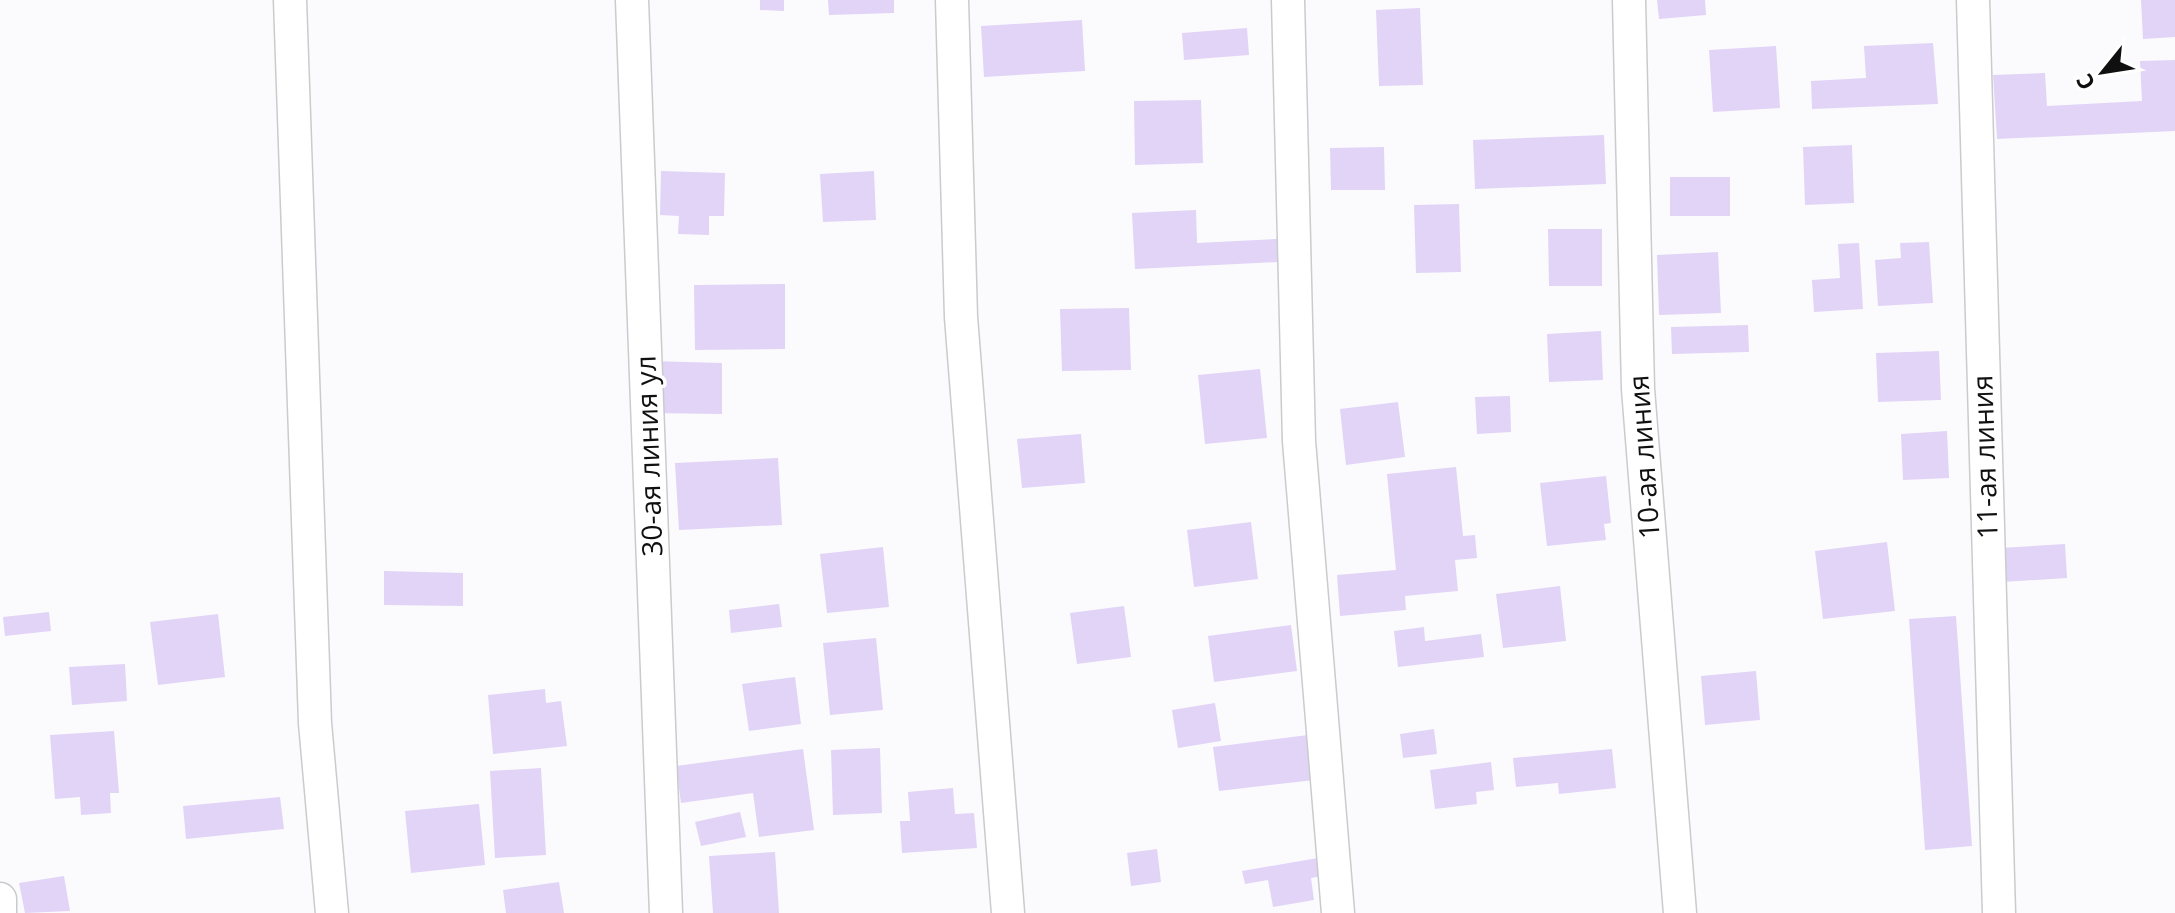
<svg xmlns="http://www.w3.org/2000/svg" width="2175" height="913" font-family="'Open Sans',sans-serif">
  <rect width="100%" height="100%" fill="#fbfbfe"/>
  <path fill="#e1d4f7" d="M 760,0 L 784,0 L 784,11 L 760,10 Z
    M 828,0 L 894,0 L 894,13 L 829,15 Z
    M 1657,0 L 1705,0 L 1706,15 L 1659,19 Z
    M 2141,0 L 2175,0 L 2175,37 L 2143,39 Z
    M 1420,8 L 1423,85 L 1379,86 L 1376,10 Z
    M 1082,20 L 1085,71 L 984,77 L 981,26 Z
    M 1247,28 L 1249,55 L 1184,60 L 1182,33 Z
    M 1933,43 L 1938,104 L 1812,109 L 1811,81 L 1866,78 L 1864,46 Z
    M 1776,46 L 1780,108 L 1713,112 L 1709,50 Z
    M 2175,60 L 2175,131 L 1997,139 L 1993,75 L 2045,73 L 2047,106 L 2142,101 L 2140,61 Z
    M 1201,100 L 1203,163 L 1135,165 L 1134,101 Z
    M 1604,135 L 1606,184 L 1475,189 L 1473,140 Z
    M 1852,145 L 1854,203 L 1805,205 L 1803,147 Z
    M 1384,147 L 1385,190 L 1331,190 L 1330,148 Z
    M 661,171 L 725,173 L 724,216 L 709,216 L 709,235 L 678,234 L 679,216 L 660,215 Z
    M 874,171 L 876,220 L 823,222 L 820,174 Z
    M 1670,177 L 1730,177 L 1730,216 L 1670,216 Z
    M 1459,204 L 1461,272 L 1416,273 L 1414,205 Z
    M 1196,210 L 1197,243 L 1277,239 L 1278,262 L 1135,269 L 1132,213 Z
    M 1548,229 L 1602,229 L 1602,286 L 1549,286 Z
    M 1929,242 L 1933,303 L 1878,306 L 1875,260 L 1901,258 L 1900,243 Z
    M 1859,243 L 1863,309 L 1814,312 L 1812,280 L 1840,278 L 1838,244 Z
    M 1718,252 L 1721,313 L 1659,315 L 1657,255 Z
    M 785,284 L 785,349 L 695,350 L 694,285 Z
    M 1129,308 L 1131,370 L 1062,371 L 1060,309 Z
    M 1748,325 L 1749,352 L 1672,354 L 1671,327 Z
    M 1601,331 L 1603,380 L 1549,382 L 1547,334 Z
    M 1939,351 L 1941,400 L 1878,402 L 1876,353 Z
    M 650,361 L 722,363 L 722,414 L 649,413 Z
    M 1260,369 L 1267,438 L 1205,444 L 1198,375 Z
    M 1510,396 L 1511,432 L 1477,434 L 1475,397 Z
    M 1398,402 L 1405,457 L 1346,465 L 1340,409 Z
    M 1947,431 L 1949,478 L 1903,480 L 1901,434 Z
    M 1081,434 L 1085,483 L 1022,488 L 1017,439 Z
    M 778,458 L 782,525 L 679,530 L 675,463 Z
    M 1456,467 L 1463,536 L 1475,535 L 1477,558 L 1455,560 L 1458,591 L 1405,596 L 1406,610 L 1340,616 L 1337,575 L 1396,570 L 1387,474 Z
    M 1606,476 L 1611,523 L 1604,524 L 1606,540 L 1547,546 L 1540,483 Z
    M 1251,522 L 1258,579 L 1194,587 L 1187,530 Z
    M 1887,542 L 1895,611 L 1823,619 L 1815,551 Z
    M 2065,544 L 2067,578 L 2002,582 L 2000,548 Z
    M 883,547 L 889,607 L 827,613 L 820,554 Z
    M 384,571 L 463,573 L 463,606 L 384,605 Z
    M 1560,586 L 1566,641 L 1503,648 L 1496,594 Z
    M 779,604 L 782,627 L 731,633 L 729,610 Z
    M 1124,606 L 1131,657 L 1077,664 L 1070,613 Z
    M 49,612 L 51,631 L 5,636 L 3,617 Z
    M 218,614 L 225,677 L 158,685 L 150,622 Z
    M 1956,616 L 1972,846 L 1925,850 L 1909,619 Z
    M 1291,625 L 1297,671 L 1214,682 L 1208,636 Z
    M 1424,627 L 1425,641 L 1481,634 L 1484,657 L 1398,667 L 1394,631 Z
    M 876,638 L 883,710 L 830,715 L 823,643 Z
    M 125,664 L 127,701 L 72,705 L 69,667 Z
    M 1756,671 L 1760,720 L 1705,725 L 1701,676 Z
    M 795,677 L 801,724 L 749,731 L 742,684 Z
    M 545,689 L 546,703 L 561,701 L 567,746 L 493,754 L 488,695 Z
    M 1215,703 L 1221,741 L 1178,748 L 1172,710 Z
    M 1434,729 L 1437,754 L 1403,758 L 1400,734 Z
    M 114,731 L 119,793 L 110,793 L 111,813 L 81,815 L 80,797 L 55,799 L 50,735 Z
    M 1308,735 L 1314,780 L 1219,791 L 1213,747 Z
    M 880,748 L 882,813 L 833,815 L 831,750 Z
    M 803,749 L 814,830 L 759,837 L 753,793 L 681,803 L 676,766 Z
    M 1612,749 L 1616,788 L 1559,794 L 1558,783 L 1516,787 L 1513,758 Z
    M 1491,762 L 1494,790 L 1476,792 L 1477,804 L 1435,809 L 1430,770 Z
    M 541,768 L 546,855 L 495,858 L 490,771 Z
    M 953,788 L 955,814 L 974,813 L 977,848 L 902,853 L 900,821 L 910,821 L 908,792 Z
    M 280,797 L 284,829 L 186,839 L 183,806 Z
    M 479,804 L 485,865 L 411,873 L 405,811 Z
    M 740,812 L 746,837 L 701,846 L 695,822 Z
    M 1157,849 L 1161,882 L 1131,886 L 1127,853 Z
    M 775,852 L 779,913 L 713,913 L 709,856 Z
    M 1318,858 L 1322,876 L 1311,878 L 1314,900 L 1273,907 L 1268,880 L 1245,884 L 1242,871 Z
    M 64,876 L 70,911 L 25,913 L 19,883 Z
    M 559,882 L 564,913 L 506,913 L 503,890 Z"/>
  <g fill="none" stroke-linecap="round" stroke-linejoin="round">
    <g stroke="#cacbcd" stroke-width="35">
      <path id="minor" d="M 290,0 L 315,723 L 332,913
        M 632,0 L 666,913
        M 952,0 L 961,317 L 1008,913
        M 1288,0 L 1299,441 L 1338,913
        M 1629,0 L 1638,389 L 1680,913
        M 1973,0 L 1999,913
        M 0,899 L 0,913"/>
    </g>
    <use href="#minor" stroke="#fff" stroke-width="32"/>
  </g>
  <g text-anchor="middle" stroke-width="7" stroke-linejoin="round" paint-order="stroke">
    <g font-size="28" fill="#101011" stroke="#fff">
      <text transform="translate(649 456) rotate(-92)" y="10">30-ая линия ул</text>
      <text transform="translate(1644 457) rotate(-94)" y="10">10-ая линия</text>
      <text transform="translate(1985 457) rotate(-92)" y="10">11-ая линия</text>
    </g>
  </g>
  <g transform="translate(2103 72) rotate(240)" stroke="#ffffff" stroke-width="6" paint-order="stroke">
  <path d="M0-6L14 30L0 20L-14 30Z" fill="#101011"/>
  <text y="-12" font-size="22" font-weight="bold" text-anchor="middle" fill="#101011">С</text>
  </g>
</svg>
